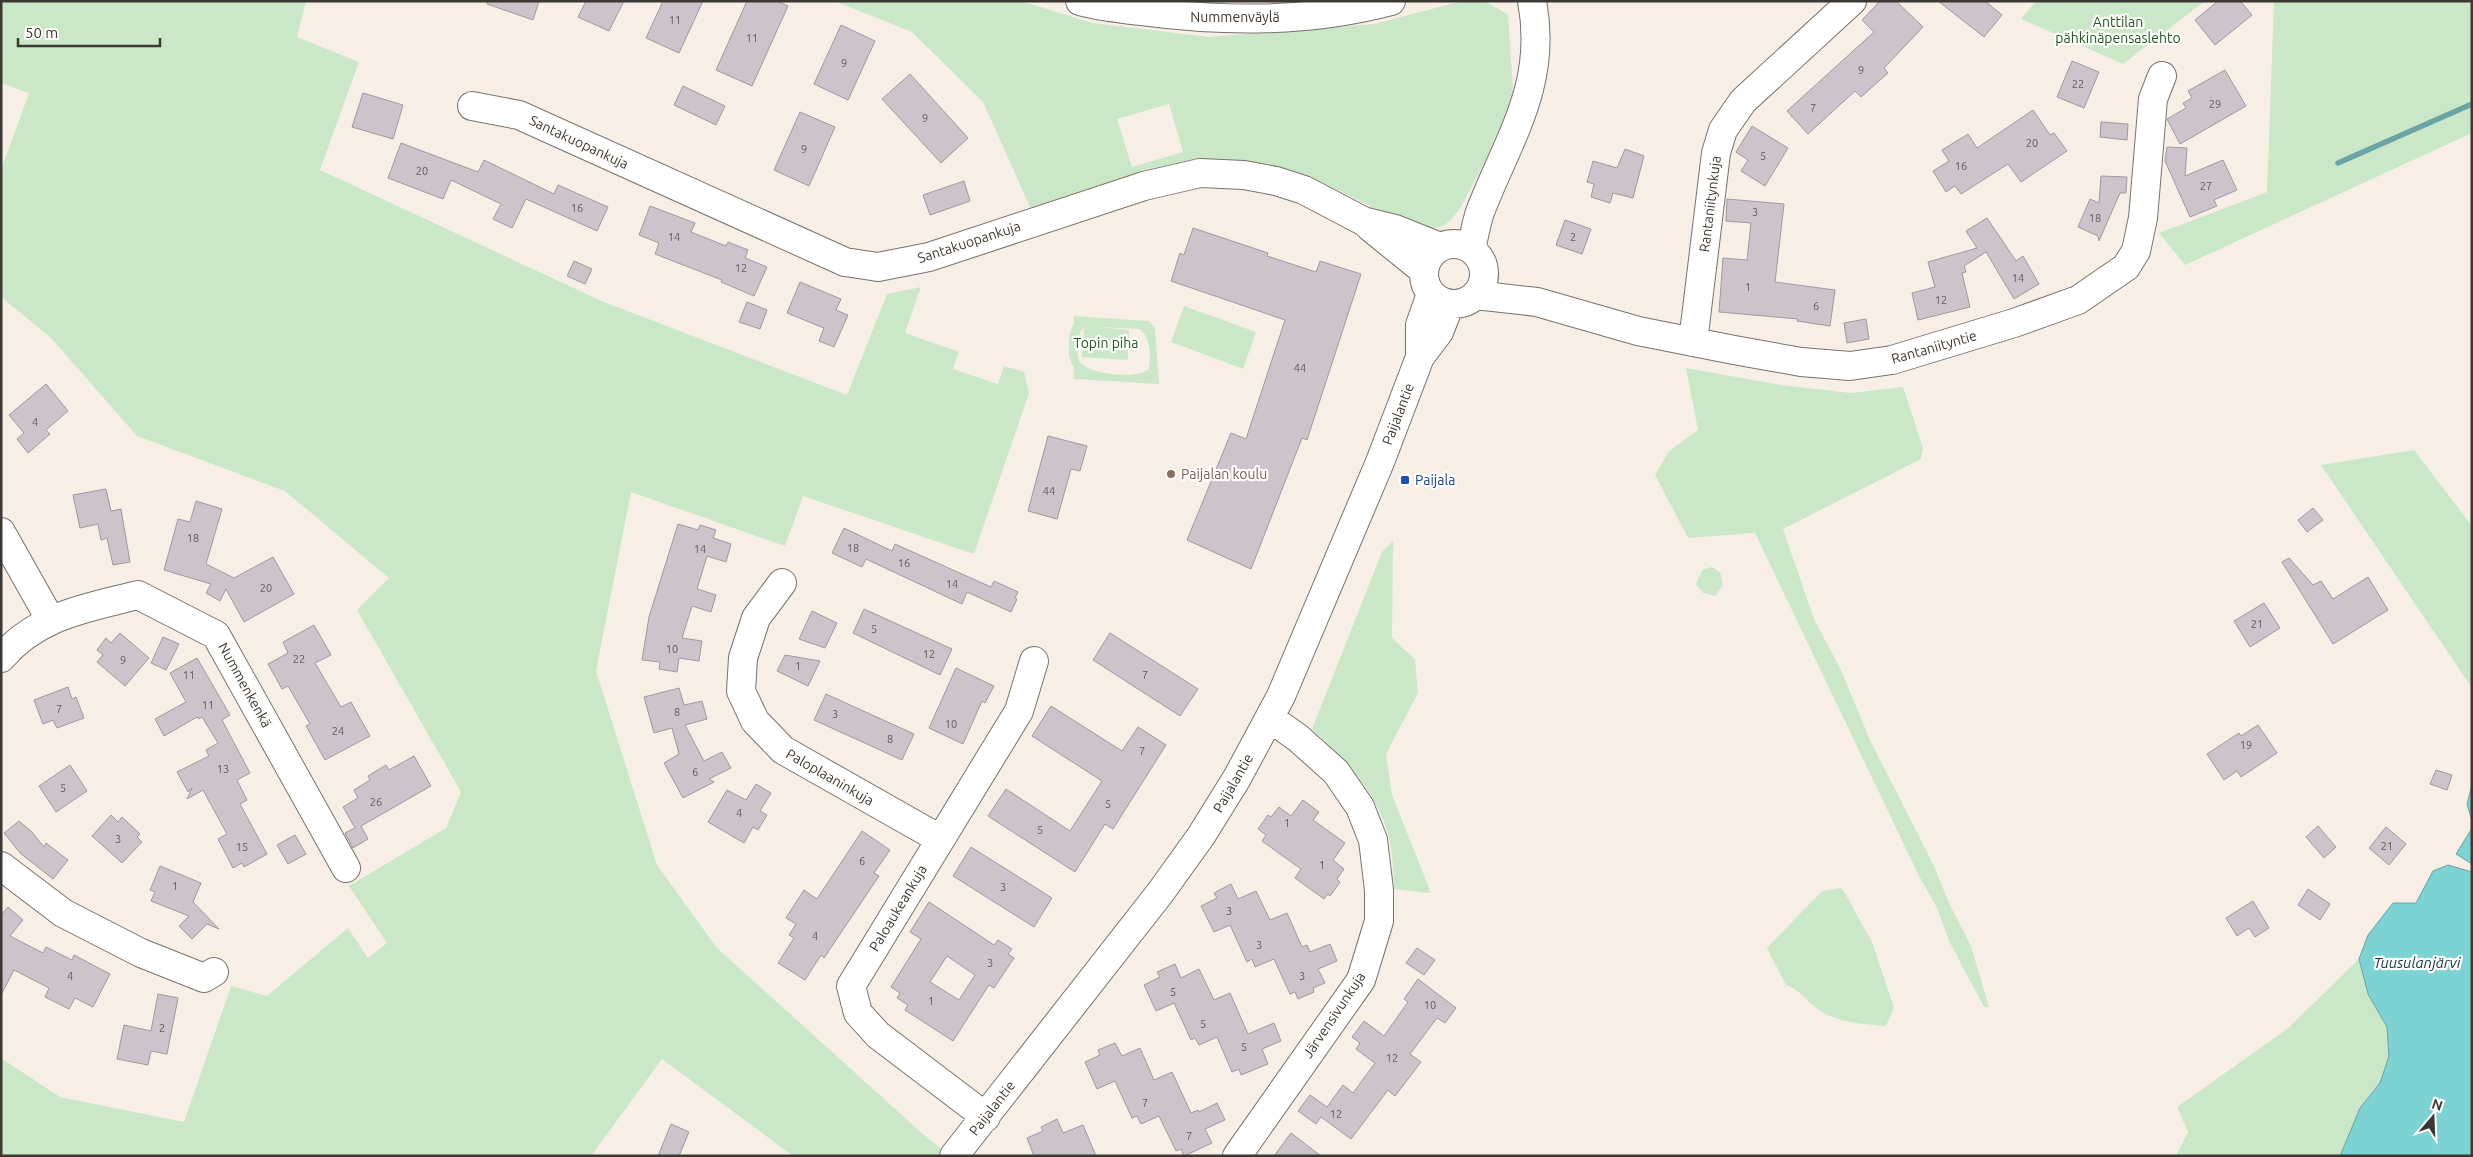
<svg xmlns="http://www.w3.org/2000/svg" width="2473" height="1157" font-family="Ubuntu,sans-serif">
  <rect width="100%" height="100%" fill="#f7efe6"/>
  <path fill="#cae8c8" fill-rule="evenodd" d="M 1,1 L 306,1 L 297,37 L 359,62 L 320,170 L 604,302 L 847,395 L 887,294 L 921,287 L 905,333 L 959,352 L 953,369 L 998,384 L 1004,366 L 1024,372 L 1029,393 L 974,554 L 803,496 L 785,546 L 631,492 L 596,671 L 657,865 L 717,948 L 924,1135 L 951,1156 L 793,1156 L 662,1059 L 591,1156 L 1,1156 L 1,1058 L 60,1097 L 184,1122 L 231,986 L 267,996 L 348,928 L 368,958 L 387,943 L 349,886 L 446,828 L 461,792 L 357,610 L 389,578 L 285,491 L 137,436 L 51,338 L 1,297 L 1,170 L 29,93 L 1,83 Z
    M 834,1 L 1021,1 L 1092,23 L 1209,37 L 1374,24 L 1462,1 L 1484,1 L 1508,14 L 1514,105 L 1461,207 L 1451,220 L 1443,226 L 1426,229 L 1413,227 L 1333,188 L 1295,174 L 1031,209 L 983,102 L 912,32 ZM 1169,104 L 1183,152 L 1132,167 L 1117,119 Z
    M 1158,1 L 1284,1 L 1173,4 Z
    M 2036,1 L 2205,1 L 2123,64 L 2021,19 Z
    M 2274,1 L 2472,1 L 2472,133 L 2185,265 L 2159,233 L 2267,192 Z
    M 1184,306 L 1256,332 L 1243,369 L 1171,342 Z
    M 1074,316 L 1149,321 L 1155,328 L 1159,384 L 1074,379 L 1074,369 L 1069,356 L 1069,335 L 1074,323 ZM 1084,327 L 1082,357 L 1128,360 L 1129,330 L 1098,327 L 1140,329 C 1150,337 1152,358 1148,370 C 1136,379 1086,375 1079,360 C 1077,355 1078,349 1078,345 C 1079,337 1079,332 1084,327 Z
    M 1686,368 L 1781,385 L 1851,393 L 1903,387 L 1923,448 L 1921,459 L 1783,529 L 1814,619 L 1841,670 L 1870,740 L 1934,866 L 1949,903 L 1971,946 L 1989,1007 L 1984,1007 L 1949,941 L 1937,908 L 1919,876 L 1755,533 L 1688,538 L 1655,475 L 1669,451 L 1698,430 Z
    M 2414,450 L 2472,526 L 2472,688 L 2321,465 Z
    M 1393,541 L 1392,638 L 1415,659 L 1418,693 L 1386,754 L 1392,795 L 1431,893 L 1394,889 C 1393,872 1393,854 1389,838 C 1378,793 1345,759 1312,729 L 1382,552 Z
    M 1712,567 L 1720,572 L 1723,585 L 1715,596 L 1703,593 L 1696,584 L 1702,570 Z
    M 1842,888 L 1872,942 L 1894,1008 L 1886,1026 C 1865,1024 1839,1023 1820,1011 C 1808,1003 1801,990 1786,985 L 1767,948 L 1822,891 Z
    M 2359,959 L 2368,994 L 2387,1027 L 2389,1056 L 2380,1083 L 2360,1108 L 2340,1156 L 2176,1156 L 2188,1132 L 2177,1107 L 2287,1029 Z"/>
  <path fill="#7dd2d4" stroke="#6aa4a4" d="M 2472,785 L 2472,821 L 2467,804 Z
    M 2472,828 L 2472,864 L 2456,854 Z
    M 2448,865 L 2472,872 L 2472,1156 L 2340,1156 L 2360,1108 L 2380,1083 L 2389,1056 L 2387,1027 L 2368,994 L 2359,959 L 2368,935 L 2393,903 L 2416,903 L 2433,871 Z"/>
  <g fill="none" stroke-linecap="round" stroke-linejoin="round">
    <path stroke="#6aa4a4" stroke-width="5.5" d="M 2338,163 L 2472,104"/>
  </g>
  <path fill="#cdc3cb" stroke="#a1989f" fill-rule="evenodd" d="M 487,1 L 539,1 L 533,20 L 487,4 Z
    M 586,1 L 624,1 L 609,31 L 578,17 Z
    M 663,1 L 703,1 L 679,53 L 646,38 Z
    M 747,1 L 777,1 L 788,6 L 752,86 L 716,70 Z
    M 1880,1 L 1896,1 L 1923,27 L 1884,68 L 1888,73 L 1861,97 L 1855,91 L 1808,134 L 1787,111 L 1874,32 L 1862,20 Z
    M 1938,1 L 1985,1 L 2002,15 L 1984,37 Z
    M 2218,1 L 2240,1 L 2252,15 L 2215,45 L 2195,20 Z
    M 841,25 L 875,41 L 848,100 L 814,84 Z
    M 2072,61 L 2099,72 L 2084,108 L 2057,97 Z
    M 2225,70 L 2246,106 L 2180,144 L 2167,119 L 2186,108 L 2183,103 L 2192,98 L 2188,91 Z
    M 910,74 L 968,138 L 941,163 L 882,99 Z
    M 683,86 L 725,106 L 716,125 L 674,105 Z
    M 363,93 L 403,105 L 393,139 L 352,127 Z
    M 2033,110 L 2050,135 L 2054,133 L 2067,151 L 2021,182 L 2008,164 L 1961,194 L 1955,186 L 1946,192 L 1933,171 L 1949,161 L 1942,150 L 1968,134 L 1977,148 Z
    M 800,112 L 835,127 L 809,186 L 774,170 Z
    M 2101,122 L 2128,124 L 2127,140 L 2100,137 Z
    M 1752,126 L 1788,148 L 1765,186 L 1741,171 L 1748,160 L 1736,152 Z
    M 401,143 L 478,172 L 484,160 L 554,194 L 558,185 L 608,207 L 597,231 L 526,199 L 512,228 L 493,219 L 501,204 L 451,180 L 443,199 L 388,178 Z
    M 2167,147 L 2187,148 L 2185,176 L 2223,160 L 2237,190 L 2214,200 L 2217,206 L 2190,217 L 2165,161 Z
    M 1625,149 L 1644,156 L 1633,198 L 1613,193 L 1610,203 L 1591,197 L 1594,184 L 1587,182 L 1593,161 L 1617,168 Z
    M 2101,176 L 2127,177 L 2126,193 L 2120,193 L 2099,241 L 2098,236 L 2078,227 L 2090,199 L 2099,203 Z
    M 964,181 L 970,201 L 930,215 L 923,195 Z
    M 1727,199 L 1784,204 L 1775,282 L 1835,290 L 1830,326 L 1797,321 L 1798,319 L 1719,312 L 1723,258 L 1747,260 L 1751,223 L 1726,221 Z
    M 650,206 L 695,223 L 691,232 L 726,246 L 728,242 L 748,250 L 745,258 L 767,267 L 754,296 L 721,282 L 722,280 L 655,254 L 659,243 L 639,235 Z
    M 1987,218 L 2016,261 L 2023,256 L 2039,284 L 2014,299 L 1986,252 L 1964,266 L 1966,272 L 1962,273 L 1970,307 L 1918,320 L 1912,293 L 1935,287 L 1928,262 L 1977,248 L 1966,231 Z
    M 1565,220 L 1591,229 L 1582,254 L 1556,245 Z
    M 1193,228 L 1268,253 L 1267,256 L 1316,272 L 1320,261 L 1361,274 L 1307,440 L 1302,438 L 1251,569 L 1187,540 L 1231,433 L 1246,439 L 1285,320 L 1171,281 L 1180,253 L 1184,255 Z
    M 574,261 L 592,269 L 585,284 L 567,276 Z
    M 800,282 L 841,299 L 836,310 L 848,315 L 834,347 L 819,341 L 824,328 L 787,313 Z
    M 747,302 L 767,310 L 760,329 L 739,322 Z
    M 1866,319 L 1869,339 L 1847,343 L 1844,323 Z
    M 46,384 L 68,411 L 46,430 L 50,434 L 28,453 L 17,439 L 24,433 L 9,415 Z
    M 1048,436 L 1087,446 L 1080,471 L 1071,469 L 1057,519 L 1028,511 Z
    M 106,489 L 111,511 L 121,509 L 130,562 L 113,565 L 107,538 L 101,540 L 98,524 L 80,528 L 73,495 Z
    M 196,501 L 222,509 L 206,564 L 234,578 L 273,557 L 294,594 L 244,622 L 226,589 L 220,601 L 206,593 L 211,584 L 164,570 L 178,519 L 190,522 Z
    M 2313,508 L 2323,520 L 2307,532 L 2298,520 Z
    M 678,524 L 698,530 L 700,525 L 716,530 L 713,538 L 731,544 L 726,562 L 707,556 L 697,589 L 716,595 L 711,612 L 692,606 L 682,638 L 702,641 L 699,661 L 679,658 L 677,672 L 659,669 L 660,662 L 642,660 L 649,617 Z
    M 844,528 L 892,551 L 895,544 L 991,587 L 994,581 L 1018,592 L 1015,598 L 1017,599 L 1011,612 L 967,592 L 962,604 L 866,559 L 862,567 L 832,553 Z
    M 2289,558 L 2313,585 L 2321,581 L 2333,599 L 2368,577 L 2388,610 L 2333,644 L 2282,562 Z
    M 2264,603 L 2280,628 L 2250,647 L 2234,621 Z
    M 864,609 L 952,649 L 940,675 L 853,633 Z
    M 812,611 L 837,623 L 825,648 L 799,639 Z
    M 314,625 L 331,655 L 315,663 L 341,707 L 351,702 L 370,736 L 325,760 L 306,726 L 310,724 L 288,686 L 282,689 L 268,664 L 288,653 L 283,642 Z
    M 120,633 L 149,658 L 125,686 L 97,662 L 103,655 L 97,650 L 106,638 L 111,643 Z
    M 1110,633 L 1198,689 L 1180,716 L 1093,660 Z
    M 163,637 L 179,644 L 166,670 L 151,663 Z
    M 785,655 L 820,661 L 808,686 L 777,671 Z
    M 197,658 L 230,715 L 222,720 L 250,773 L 237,780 L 247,800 L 240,804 L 267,854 L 244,867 L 242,863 L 233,868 L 218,839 L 227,834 L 203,790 L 187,799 L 192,788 L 188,792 L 177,772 L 209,756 L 206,750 L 218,743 L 202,717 L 199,719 L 197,717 L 164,736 L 155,719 L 186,702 L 170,673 Z
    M 956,668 L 994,686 L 985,703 L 982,701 L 963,744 L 929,728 Z
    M 68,687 L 72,699 L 76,697 L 84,718 L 57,728 L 53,720 L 43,724 L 34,700 Z
    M 679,688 L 684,705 L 702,701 L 707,719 L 685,725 L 704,761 L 722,752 L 731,768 L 709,779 L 714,782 L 683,798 L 664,763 L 679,754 L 672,728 L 654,733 L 644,697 Z
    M 826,694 L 914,734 L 902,760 L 814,720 Z
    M 1051,706 L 1122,751 L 1138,727 L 1166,745 L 1113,829 L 1105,824 L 1075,872 L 988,816 L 1006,789 L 1070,831 L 1102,781 L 1032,736 Z
    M 2258,725 L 2277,753 L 2241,777 L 2237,771 L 2224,780 L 2207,754 L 2239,733 L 2241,736 Z
    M 414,756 L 431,786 L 361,826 L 368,839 L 353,848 L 345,833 L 355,828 L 343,807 L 358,798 L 354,790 L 370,780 L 368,776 L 386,765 L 389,770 Z
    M 70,765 L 87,791 L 56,812 L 39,786 Z
    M 2436,770 L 2452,775 L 2447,790 L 2430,784 Z
    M 756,784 L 771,793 L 760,811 L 767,815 L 758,830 L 753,827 L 744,843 L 708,822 L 727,790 L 746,800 Z
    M 1303,800 L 1319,812 L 1313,820 L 1345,843 L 1333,860 L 1344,869 L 1337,879 L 1340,882 L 1330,896 L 1328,894 L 1324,899 L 1295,878 L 1301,869 L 1262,841 L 1266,835 L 1258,829 L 1268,815 L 1271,817 L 1279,807 L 1291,816 Z
    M 111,815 L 118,822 L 122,817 L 140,834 L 137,837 L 142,842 L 122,863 L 92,836 Z
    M 19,821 L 32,832 L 44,847 L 46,843 L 68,860 L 53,879 L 20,853 L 4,833 Z
    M 2318,826 L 2336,847 L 2324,858 L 2306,837 Z
    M 2386,827 L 2406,844 L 2389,865 L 2369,848 Z
    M 862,831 L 890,850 L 874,873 L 879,876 L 824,958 L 821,955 L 805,980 L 778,963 L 794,938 L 789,935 L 796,924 L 786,918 L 804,890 L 817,899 Z
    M 295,835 L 306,854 L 288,864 L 277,845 Z
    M 971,847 L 1052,898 L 1034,927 L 953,876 Z
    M 160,866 L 201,883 L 193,902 L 219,929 L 207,924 L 192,939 L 179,926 L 189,916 L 151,901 L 155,892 L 150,890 Z
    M 1231,884 L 1238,899 L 1256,891 L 1270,920 L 1287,913 L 1302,947 L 1307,945 L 1310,952 L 1330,944 L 1337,961 L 1318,969 L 1325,983 L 1313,988 L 1314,992 L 1298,999 L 1295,992 L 1290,994 L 1274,959 L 1255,967 L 1252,959 L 1247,962 L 1230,925 L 1214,932 L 1201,906 L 1217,898 L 1214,893 Z
    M 2308,889 L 2330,904 L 2320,920 L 2298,905 Z
    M 2253,901 L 2269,928 L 2255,937 L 2249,928 L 2237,936 L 2226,918 Z
    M 929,902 L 994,945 L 998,940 L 1012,949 L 1008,954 L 1014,958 L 994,988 L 989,985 L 953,1041 L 905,1010 L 908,1005 L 897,998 L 900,993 L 891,987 L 921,939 L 910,932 ZM 947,956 L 975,975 L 959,1000 L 930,982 Z
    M 8,907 L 23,920 L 10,936 L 43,953 L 46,947 L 72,960 L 74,955 L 110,974 L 93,1007 L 75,998 L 69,1009 L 45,997 L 49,988 L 14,970 L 1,995 L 1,915 Z
    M 1417,948 L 1435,960 L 1424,975 L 1406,963 Z
    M 1175,964 L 1181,978 L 1199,969 L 1214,1000 L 1230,993 L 1248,1034 L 1274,1023 L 1281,1041 L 1262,1049 L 1268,1064 L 1241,1075 L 1239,1069 L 1232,1072 L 1217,1037 L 1199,1045 L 1195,1038 L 1191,1040 L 1174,1003 L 1156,1011 L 1144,985 L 1160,977 L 1157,972 Z
    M 1418,979 L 1456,1008 L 1445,1023 L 1437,1018 L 1410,1054 L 1421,1062 L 1395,1096 L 1388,1090 L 1351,1139 L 1321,1117 L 1316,1124 L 1298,1111 L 1310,1095 L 1327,1107 L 1343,1085 L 1353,1093 L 1375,1063 L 1356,1049 L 1360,1043 L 1352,1037 L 1364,1021 L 1384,1036 L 1408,1002 L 1404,999 Z
    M 158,994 L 178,998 L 167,1054 L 151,1051 L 148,1065 L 117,1059 L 124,1025 L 151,1031 Z
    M 1115,1043 L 1122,1056 L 1140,1048 L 1154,1080 L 1172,1072 L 1191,1113 L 1198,1110 L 1199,1112 L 1217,1103 L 1225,1120 L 1205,1129 L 1212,1143 L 1184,1156 L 1181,1149 L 1176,1151 L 1159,1116 L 1141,1124 L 1137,1116 L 1132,1118 L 1115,1081 L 1097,1089 L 1085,1062 L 1100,1055 L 1098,1050 Z
    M 1057,1119 L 1063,1133 L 1083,1125 L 1096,1156 L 1034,1156 L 1027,1138 L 1043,1131 L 1041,1127 Z
    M 671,1124 L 689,1132 L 679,1156 L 658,1156 Z
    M 1291,1133 L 1321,1156 L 1274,1156 Z"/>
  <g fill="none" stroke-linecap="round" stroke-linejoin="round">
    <g stroke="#79726a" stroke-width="30">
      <path id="minor" d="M 1080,1 C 1099,7 1120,8 1140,11 C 1224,22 1308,23 1391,1
        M 472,106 L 519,115 L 845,262 L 878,267 L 929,257 L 1144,186 L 1200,173 L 1244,175 L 1276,181 L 1304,190 L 1363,221 L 1395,229 L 1440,247
        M 1370,227 L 1423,270
        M1424 274a30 30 0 1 1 60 0a30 30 0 1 1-60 0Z
        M 1471,249 C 1474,237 1476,224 1480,212 C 1508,139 1548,85 1532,1
        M 1475,295 L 1537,302 L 1638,331 L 1734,350 L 1801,362 L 1850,366 L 1892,360 L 2014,323 L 2078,300 L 2126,267 L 2136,251 L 2143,218 L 2153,99 L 2162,76
        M 1693,342 L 1716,153 L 1723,130 L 1743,101 L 1852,1
        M 1420,357 L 1420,325 L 1431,294
        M 1,532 L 50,619
        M 782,583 L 756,618 L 743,658 L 741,691 L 755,721 L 783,750 L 940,839
        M 1,658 C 38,615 86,608 138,595 L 216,635 L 346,868
        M 1,866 L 63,913 L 141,953 L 204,978 L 214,972
        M 986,1117 L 878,1035 L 858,1013 L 851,986 L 1019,711 L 1034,661
        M 954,1156 L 1160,893 L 1201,836 L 1237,778 L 1281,696 L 1380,462 L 1420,357 L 1439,332 L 1450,304
        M 1237,1156 L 1361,980 L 1379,921 L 1379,890 L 1373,840 L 1360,807 L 1336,772 L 1298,738 L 1270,718"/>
    </g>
    <use href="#minor" stroke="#fff" stroke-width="28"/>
  </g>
  <circle fill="#8d6e63" stroke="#fffdfb" stroke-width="2" cx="1171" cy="474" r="5"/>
  <rect fill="#1a4fb4" stroke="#fffdfb" stroke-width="2" x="1400" y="475" width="10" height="10" rx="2.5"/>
  <g text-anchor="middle" stroke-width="4.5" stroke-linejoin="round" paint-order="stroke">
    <g font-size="11" fill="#605c5a">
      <text x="675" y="24">11</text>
      <text x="752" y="42">11</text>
      <text x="844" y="67">9</text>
      <text x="1861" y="74">9</text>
      <text x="2078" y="88">22</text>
      <text x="2215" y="108">29</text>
      <text x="1813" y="112">7</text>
      <text x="925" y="122">9</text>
      <text x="2032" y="147">20</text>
      <text x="804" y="153">9</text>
      <text x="1763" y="160">5</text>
      <text x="1961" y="170">16</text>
      <text x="422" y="175">20</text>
      <text x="2206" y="190">27</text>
      <text x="577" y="212">16</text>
      <text x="1755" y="216">3</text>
      <text x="2095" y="222">18</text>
      <text x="674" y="241">14</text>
      <text x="1573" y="241">2</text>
      <text x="741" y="272">12</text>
      <text x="2018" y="282">14</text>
      <text x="1748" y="291">1</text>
      <text x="1941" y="304">12</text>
      <text x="1816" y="310">6</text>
      <text x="1300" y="372">44</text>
      <text x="35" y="426">4</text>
      <text x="1049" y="495">44</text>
      <text x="193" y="542">18</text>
      <text x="853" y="552">18</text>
      <text x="700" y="553">14</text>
      <text x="904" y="567">16</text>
      <text x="952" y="588">14</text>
      <text x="266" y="592">20</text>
      <text x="2257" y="628">21</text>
      <text x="874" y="633">5</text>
      <text x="672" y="653">10</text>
      <text x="929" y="658">12</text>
      <text x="299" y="663">22</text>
      <text x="123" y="664">9</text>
      <text x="798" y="670">1</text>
      <text x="189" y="679">11</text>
      <text x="1145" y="679">7</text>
      <text x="208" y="709">11</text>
      <text x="59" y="713">7</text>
      <text x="677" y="716">8</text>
      <text x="835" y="718">3</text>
      <text x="951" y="728">10</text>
      <text x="338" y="735">24</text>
      <text x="890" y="743">8</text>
      <text x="2246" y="749">19</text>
      <text x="1142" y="755">7</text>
      <text x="223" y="773">13</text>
      <text x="695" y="776">6</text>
      <text x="63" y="792">5</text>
      <text x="376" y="806">26</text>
      <text x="1108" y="808">5</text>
      <text x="739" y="817">4</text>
      <text x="1287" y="827">1</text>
      <text x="1040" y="834">5</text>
      <text x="118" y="843">3</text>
      <text x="2387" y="850">21</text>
      <text x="242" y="851">15</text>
      <text x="862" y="865">6</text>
      <text x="1322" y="869">1</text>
      <text x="175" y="890">1</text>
      <text x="1003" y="891">3</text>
      <text x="1229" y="915">3</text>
      <text x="815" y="940">4</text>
      <text x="1259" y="949">3</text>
      <text x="990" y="967">3</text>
      <text x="70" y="980">4</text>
      <text x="1302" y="980">3</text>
      <text x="1173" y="996">5</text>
      <text x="931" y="1005">1</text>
      <text x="1430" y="1009">10</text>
      <text x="1203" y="1028">5</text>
      <text x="162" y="1032">2</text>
      <text x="1244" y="1051">5</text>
      <text x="1392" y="1062">12</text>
      <text x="1145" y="1107">7</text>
      <text x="1336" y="1118">12</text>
      <text x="1189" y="1140">7</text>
    </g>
    <g font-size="14" fill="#3c3935" stroke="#fffdfb">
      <text x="1235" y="22">Nummenväylä</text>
      <text transform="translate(579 142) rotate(25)" y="5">Santakuopankuja</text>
      <text transform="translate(1710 204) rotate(-83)" y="5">Rantaniitynkuja</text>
      <text transform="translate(969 242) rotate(-18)" y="5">Santakuopankuja</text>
      <text transform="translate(1934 347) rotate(-16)" y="5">Rantaniityntie</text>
      <text transform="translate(1398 414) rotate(-69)" y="5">Paijalantie</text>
      <text transform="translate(245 685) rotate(61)" y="5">Nummenkenkä</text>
      <text transform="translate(830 777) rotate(30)" y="5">Paloplaaninkuja</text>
      <text transform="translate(1233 783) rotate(-60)" y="5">Paijalantie</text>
      <text transform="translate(898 908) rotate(-59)" y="5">Paloaukeankuja</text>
      <text transform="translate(1334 1015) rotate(-56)" y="5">Järvensivunkuja</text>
      <text transform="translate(992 1108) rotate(-52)" y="5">Paijalantie</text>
    </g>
    <g font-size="14" fill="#1f5b1e" stroke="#fffdfb">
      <text x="2118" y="27">Anttilan<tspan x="2118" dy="16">pähkinäpensaslehto</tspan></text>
      <text x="1106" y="348">Topin piha</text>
    </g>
    <g font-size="14" fill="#785e54" stroke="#fffdfb" text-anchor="start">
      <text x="1181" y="479">Paijalan koulu</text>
    </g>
    <g font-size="14" fill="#164399" stroke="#fffdfb" text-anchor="start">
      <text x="1415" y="485">Paijala</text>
    </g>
    <g font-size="15" font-style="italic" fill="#0e3839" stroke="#fffdfb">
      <text x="2417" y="968">Tuusulanjärvi</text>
    </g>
  </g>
  <rect width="2473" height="1157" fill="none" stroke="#3c3935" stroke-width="5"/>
  <g transform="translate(2433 1117) rotate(19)" stroke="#fffdfb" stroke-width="4" paint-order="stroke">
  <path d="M0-4L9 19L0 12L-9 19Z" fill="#3c3935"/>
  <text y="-8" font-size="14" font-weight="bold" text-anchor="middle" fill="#3c3935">N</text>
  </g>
  <path d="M18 38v8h142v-8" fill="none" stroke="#3c3935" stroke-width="2.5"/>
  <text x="25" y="38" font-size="15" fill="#3c3935" stroke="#fffdfb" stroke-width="4" paint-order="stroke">50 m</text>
</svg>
